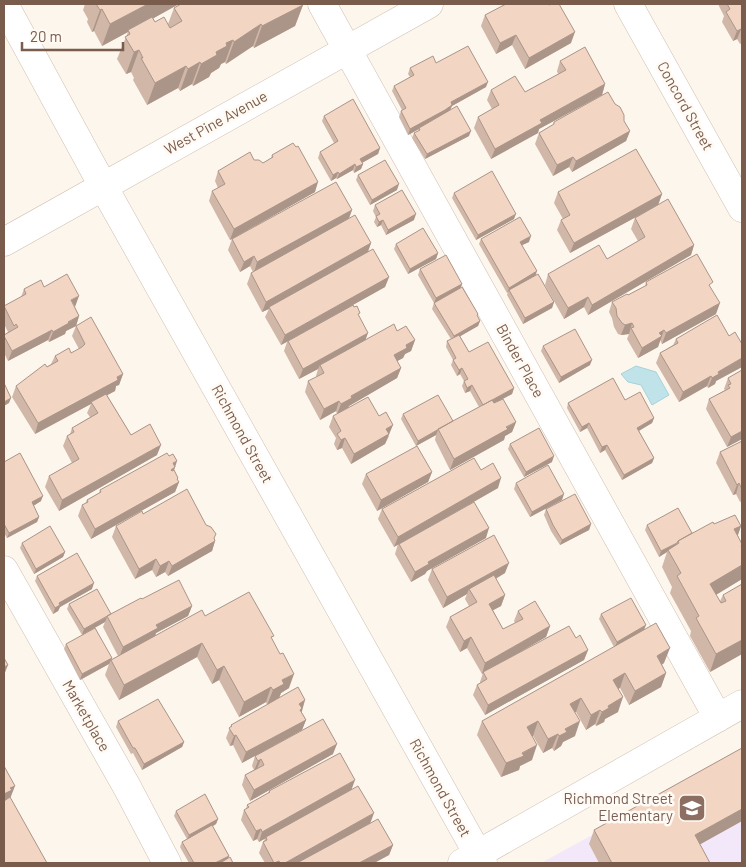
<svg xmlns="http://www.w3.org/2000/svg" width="746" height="867" font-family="Barlow,sans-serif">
  <rect width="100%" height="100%" fill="#fdf6ec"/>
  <path fill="#f3e8fa" d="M 742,753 L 742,863 L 541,863 Z"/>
  <path fill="#bfe3e8" stroke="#a5d3da" d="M 636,366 L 656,372 L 669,395 L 652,405 L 641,385 L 628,382 L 621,374 Z"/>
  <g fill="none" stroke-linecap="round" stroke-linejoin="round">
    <g stroke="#d1beb0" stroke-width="29">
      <path id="minor" d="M 4,4 L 103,186 L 483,863
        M 322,4 L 718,718
        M 628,4 L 742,208
        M 4,242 L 429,4
        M 4,570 L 127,787 L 167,863
        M 462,863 L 742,704"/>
    </g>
    <use href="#minor" stroke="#fff" stroke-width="28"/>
  </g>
  <path fill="#d1b7a8" d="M 85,4 L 179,4 L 153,18 L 155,22 L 168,24 L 174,8 L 303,5 L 295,26 L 254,48 L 253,46 L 226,64 L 225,62 L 221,64 L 219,68 L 211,73 L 209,77 L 193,86 L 192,84 L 180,91 L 178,88 L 147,105 L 133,80 L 134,78 L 131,72 L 126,74 L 117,59 L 128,32 L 102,46 L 94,31 L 92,32 L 87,22 L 88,19 L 83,10 Z
    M 718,4 L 742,4 L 742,43 L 740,44 L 737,39 L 733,41 L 722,22 L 724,16 Z
    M 485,15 L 571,43 L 525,69 L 512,45 L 496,54 L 481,26 Z
    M 560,61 L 605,84 L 602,95 L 539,129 L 538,133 L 491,159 L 474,128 L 478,117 L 492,109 L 487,100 L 491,90 L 525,92 L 558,74 L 557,71 Z
    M 436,63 L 486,87 L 452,106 L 450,110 L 469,136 L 425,159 L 412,138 L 414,133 L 418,131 L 419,129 L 408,135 L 399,117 L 401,111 L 402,110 L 392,91 L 394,86 L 410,77 L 408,74 L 410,68 Z
    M 324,116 L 380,148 L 378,154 L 362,163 L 363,164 L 361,169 L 354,173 L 353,170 L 337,179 L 336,178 L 331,181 L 318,158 L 320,152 L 334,143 L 322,121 Z
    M 554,122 L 630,131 L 626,141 L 572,172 L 569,167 L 553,176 L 535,144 L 539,133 L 553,125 Z
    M 272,155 L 315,192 L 230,240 L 209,201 L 212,191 L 218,188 L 215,181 L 218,171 L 254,160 L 263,163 L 271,158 Z
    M 358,175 L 397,190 L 370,205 L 356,180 Z
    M 558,192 L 662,194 L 658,205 L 570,253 L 557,230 L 561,220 L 563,219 L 554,203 Z
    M 454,193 L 514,219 L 476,240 L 452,198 Z
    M 375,205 L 414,220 L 386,235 L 381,225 L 377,227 L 374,222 L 376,217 L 373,211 Z
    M 352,210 L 349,219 L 371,243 L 368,252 L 389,277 L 385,287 L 353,305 L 359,317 L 366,340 L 397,331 L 415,340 L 411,351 L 405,354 L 403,358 L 397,361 L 401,368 L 397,378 L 349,406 L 337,414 L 336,411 L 320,420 L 305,392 L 308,381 L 317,377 L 316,376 L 318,369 L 299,379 L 284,351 L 287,342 L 281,345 L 265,317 L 269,309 L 262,312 L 247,284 L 251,273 L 253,272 L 250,266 L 240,272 L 228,250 L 232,239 Z
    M 635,218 L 694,245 L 691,255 L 588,315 L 584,307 L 564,319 L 545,285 L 548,274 L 607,259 L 638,241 L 631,229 Z
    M 481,239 L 529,242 L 522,245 L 535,275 L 554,302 L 552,308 L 523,324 L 507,295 L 508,292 L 507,293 L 479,244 Z
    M 396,244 L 438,253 L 436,259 L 408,274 L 394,249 Z
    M 420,269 L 462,284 L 460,288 L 480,321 L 478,326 L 460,336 L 469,352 L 514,388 L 512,394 L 494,403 L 516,422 L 512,432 L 505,436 L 504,440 L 450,470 L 435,440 L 436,435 L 416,446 L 401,419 L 403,414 L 453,421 L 479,407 L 470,391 L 465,393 L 462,386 L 464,381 L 460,374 L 457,376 L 451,365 L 453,360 L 446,347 L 447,341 L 451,339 L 432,309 L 434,303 L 418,275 Z
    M 646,282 L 711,288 L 716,314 L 662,344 L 660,340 L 658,347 L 638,358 L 627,339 L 629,334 L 621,335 L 618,334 L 614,327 L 612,318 L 609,312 L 612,302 L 628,295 L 645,286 Z
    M 44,287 L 75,307 L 79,316 L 76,326 L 66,331 L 65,334 L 49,342 L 48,340 L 8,361 L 4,353 L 4,335 L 8,332 L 4,324 L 4,306 L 21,297 L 24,289 Z
    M 76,326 L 123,374 L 119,385 L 116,386 L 115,391 L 107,395 L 131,435 L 157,455 L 59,511 L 45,487 L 49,476 L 72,463 L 63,446 L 67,436 L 70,434 L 72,428 L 90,417 L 87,413 L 91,404 L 35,434 L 12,397 L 16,386 L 51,364 L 55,356 L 71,353 L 79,349 L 72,336 Z
    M 729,336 L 742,344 L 742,367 L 716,381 L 715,384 L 708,388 L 707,386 L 679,402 L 656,363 L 660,353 L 673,345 L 676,339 Z
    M 543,346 L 590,365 L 559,383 L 541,351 Z
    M 742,370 L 742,439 L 727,447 L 706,409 L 709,399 L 725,390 L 724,389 L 728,378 Z
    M 625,400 L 654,418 L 652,423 L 639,431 L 654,458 L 652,463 L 622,480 L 605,450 L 600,453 L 587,428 L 580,432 L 567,408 L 568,403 Z
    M 333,416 L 389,436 L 385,444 L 351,464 L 342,448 L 337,450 L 334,444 L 336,438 L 329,427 Z
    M 742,441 L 742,501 L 740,502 L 736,494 L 733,495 L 716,463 L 720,452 Z
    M 510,444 L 552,462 L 524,477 L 508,449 Z
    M 4,462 L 41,501 L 33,506 L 39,517 L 37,522 L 7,538 L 4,533 Z
    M 174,470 L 178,478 L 177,480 L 179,482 L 175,492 L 91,539 L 78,516 L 82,505 L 85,504 L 87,500 L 99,493 L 100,490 Z
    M 481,470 L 498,488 L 444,519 L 486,538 L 427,571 L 425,574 L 411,582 L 395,554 L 398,544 L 394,547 L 378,519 L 382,509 Z
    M 432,472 L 428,482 L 377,511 L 362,484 L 366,474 Z
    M 516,483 L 562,500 L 530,517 L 514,489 Z
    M 546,509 L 591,524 L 589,530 L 560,545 L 551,531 L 544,515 Z
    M 143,514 L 214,538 L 215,541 L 212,551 L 168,576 L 165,572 L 156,577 L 152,570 L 135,579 L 112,537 L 116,526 Z
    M 714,524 L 741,526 L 738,535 L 742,548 L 742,579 L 716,595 L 720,601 L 723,595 L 742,584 L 742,654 L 710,672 L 690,636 L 691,631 L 670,593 L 672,587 L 662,567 L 667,552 L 659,557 L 645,530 L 647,525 L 692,533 Z
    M 22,543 L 65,552 L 63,557 L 34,574 L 20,548 Z
    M 432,569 L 505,573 L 496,579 L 505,595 L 501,606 L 493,610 L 503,629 L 515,623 L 514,621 L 518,611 L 550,626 L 546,637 L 500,663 L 576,638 L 588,650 L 584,660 L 485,715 L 473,695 L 477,685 L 480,683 L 480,682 L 483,673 L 482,674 L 467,648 L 460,652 L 446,627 L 450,617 L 469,606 L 465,599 L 467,594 L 443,608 L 428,580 Z
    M 37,576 L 92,589 L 60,607 L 58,611 L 53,614 L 35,581 Z
    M 142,599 L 192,606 L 188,616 L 156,633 L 155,636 L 205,616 L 272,640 L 289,688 L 281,693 L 279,698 L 267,705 L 266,702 L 239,717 L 219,680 L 212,684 L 197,657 L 119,700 L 105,675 L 109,664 L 80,680 L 64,649 L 66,644 L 112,658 L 111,660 L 118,656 L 103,627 L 105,622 L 82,635 L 67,609 L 69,604 L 111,614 Z
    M 601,614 L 644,630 L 664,663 L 662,665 L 666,673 L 661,687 L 629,705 L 620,688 L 618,689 L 618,712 L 605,719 L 604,722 L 596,726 L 595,724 L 586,730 L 576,712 L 575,712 L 575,736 L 563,742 L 561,746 L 554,751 L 552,748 L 543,753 L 533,736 L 532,736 L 532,760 L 520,766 L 519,770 L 501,777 L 477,735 L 482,721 L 614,647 L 599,619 Z
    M 305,700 L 301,711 L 306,720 L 302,730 L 242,763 L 233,745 L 230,746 L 226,738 L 231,725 Z
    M 118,721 L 184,742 L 182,747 L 142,770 L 133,753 L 131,754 L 116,727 Z
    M 742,748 L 742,821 L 700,844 L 710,863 L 599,863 L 589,844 L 594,830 Z
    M 333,754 L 250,801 L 242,785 L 245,775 L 254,770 L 252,766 L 255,756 Z
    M 352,789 L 370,823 L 393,845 L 389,855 L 374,863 L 265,863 L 259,853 L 263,842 L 264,841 L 265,838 L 259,842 L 257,839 L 253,841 L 241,820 L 244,810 L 246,809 L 247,805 L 268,793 L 269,791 Z
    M 176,811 L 218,819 L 216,824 L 212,827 L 229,856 L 227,859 L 233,863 L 189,863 L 180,847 L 182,842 L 187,839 L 174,816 Z"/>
  <path fill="#aa9588" d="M 148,4 L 179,4 L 129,32 L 128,30 L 128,32 L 102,46 L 110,24 Z
    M 303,5 L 295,26 L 254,48 L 262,26 Z
    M 102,9 L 94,31 L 92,32 L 100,10 Z
    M 261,24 L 253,46 L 226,64 L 234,42 Z
    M 741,29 L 737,39 L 733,41 L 737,31 Z
    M 575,32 L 571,43 L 525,69 L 529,58 Z
    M 516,35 L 512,45 L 496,54 L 500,43 Z
    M 233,40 L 225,62 L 221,64 L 219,68 L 211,73 L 209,77 L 193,86 L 201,64 L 226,43 Z
    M 139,50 L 131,72 L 126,74 L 134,52 Z
    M 200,62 L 192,84 L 180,91 L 188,69 Z
    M 186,66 L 178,88 L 147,105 L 155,83 Z
    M 488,82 L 486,87 L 452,106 L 450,110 L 443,116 L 408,135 L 410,129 L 451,102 Z
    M 605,84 L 602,95 L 539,129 L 538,133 L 491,159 L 495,149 L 540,120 Z
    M 471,131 L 469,136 L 425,159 L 427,154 Z
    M 630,131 L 626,141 L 572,172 L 576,161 Z
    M 380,148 L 378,154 L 358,165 L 360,159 Z
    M 573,157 L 569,167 L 553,176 L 557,165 Z
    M 355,164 L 353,170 L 337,179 L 339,174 Z
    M 363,164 L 361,169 L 354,173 L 356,167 Z
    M 338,172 L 336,178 L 331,181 L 333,175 Z
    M 318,182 L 315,192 L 230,240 L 234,229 Z
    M 399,184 L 397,190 L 370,205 L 372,200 Z
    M 662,194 L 658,205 L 570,253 L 574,243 Z
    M 352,210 L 348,220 L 254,273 L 257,262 Z
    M 416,214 L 414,220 L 386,235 L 388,230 Z
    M 516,214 L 514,219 L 476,240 L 478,235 Z
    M 383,220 L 381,225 L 377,227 L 379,222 Z
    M 531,236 L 529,242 L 518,247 L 520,242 Z
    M 371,243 L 367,254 L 269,307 L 269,309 L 262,312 L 266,302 Z
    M 694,245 L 691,255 L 588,315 L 592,305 Z
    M 438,253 L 436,259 L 408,274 L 410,269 Z
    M 254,256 L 250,266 L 240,272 L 244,262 Z
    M 537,271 L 535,277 L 509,290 L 508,292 L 507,293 L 509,288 Z
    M 389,277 L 385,287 L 281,345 L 285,335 Z
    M 462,284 L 460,289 L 434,303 L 436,298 Z
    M 79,296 L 75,307 L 71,300 Z
    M 588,297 L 584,307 L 564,319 L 568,308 Z
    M 554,302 L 552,308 L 523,324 L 525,318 Z
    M 720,303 L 716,314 L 662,344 L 666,333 Z
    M 79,316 L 76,326 L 66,331 L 65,334 L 49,342 L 53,332 Z
    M 480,321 L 478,326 L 452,341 L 454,336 Z
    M 632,323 L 629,334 L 621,335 L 625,325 Z
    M 52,330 L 48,340 L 8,361 L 12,351 Z
    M 664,330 L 658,347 L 638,358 L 642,348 L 659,333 Z
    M 368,333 L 364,344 L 320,365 L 318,369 L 299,379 L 303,369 Z
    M 415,340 L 411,351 L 405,354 L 403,358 L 390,365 L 394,355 L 406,345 Z
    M 742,358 L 742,367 L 716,381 L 715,384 L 708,388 L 712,378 L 718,372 Z
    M 592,360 L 590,365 L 559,383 L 561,377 Z
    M 401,368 L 397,378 L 349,406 L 348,408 L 337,414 L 341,404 L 351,396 Z
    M 462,368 L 460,374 L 457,376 L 459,370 Z
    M 123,374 L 119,385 L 116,386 L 115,391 L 35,434 L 38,423 Z
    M 711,376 L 707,386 L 679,402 L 683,392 Z
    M 472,385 L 470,391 L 465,393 L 467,388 Z
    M 514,388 L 512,394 L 481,411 L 483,405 Z
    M 11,398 L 9,403 L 4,406 L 4,402 Z
    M 339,401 L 336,411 L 320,420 L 324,409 Z
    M 654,418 L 652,423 L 635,433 L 637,428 Z
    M 516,422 L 512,432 L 505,436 L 504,440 L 450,470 L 454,459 Z
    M 589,423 L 587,428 L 580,432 L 582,427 Z
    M 393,425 L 385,444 L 351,464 L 354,454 L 386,429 Z
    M 438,430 L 436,435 L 416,446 L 418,441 Z
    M 742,431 L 742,439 L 727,447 L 731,437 Z
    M 345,438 L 342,448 L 337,450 L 341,440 Z
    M 161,445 L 157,455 L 59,511 L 62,500 Z
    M 607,445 L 605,450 L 600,453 L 602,447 Z
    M 554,456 L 552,462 L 524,477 L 526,472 Z
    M 654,458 L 652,463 L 622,480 L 624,475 Z
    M 177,461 L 172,477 L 167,480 L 173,463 Z
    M 432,472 L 428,482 L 377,511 L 381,500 Z
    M 178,478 L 176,483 L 179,482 L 175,492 L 91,539 L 95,529 Z
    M 501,478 L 498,488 L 394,547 L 398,537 Z
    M 739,483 L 736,494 L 733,495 L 737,485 Z
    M 564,494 L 562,500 L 530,517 L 532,512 Z
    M 43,496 L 41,501 L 30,508 L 32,502 Z
    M 39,517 L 37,522 L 7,538 L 9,533 Z
    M 591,524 L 589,530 L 560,545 L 562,540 Z
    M 741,526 L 735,543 L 734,529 Z
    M 489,528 L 486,538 L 427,571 L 425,574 L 411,582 L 415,572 L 428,562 Z
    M 215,541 L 212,551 L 168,576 L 172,566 Z
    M 677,543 L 675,548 L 668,550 L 667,552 L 659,557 L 661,551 Z
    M 65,552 L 63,557 L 34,574 L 36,569 Z
    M 156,559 L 152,570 L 135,579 L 139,569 Z
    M 169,561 L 165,572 L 156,577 L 160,566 Z
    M 509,563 L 505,573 L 471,592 L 469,589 L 467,594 L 443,608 L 447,597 Z
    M 742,565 L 742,579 L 704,602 L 710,584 Z
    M 94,583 L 92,589 L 60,607 L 58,611 L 53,614 L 55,608 L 59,603 Z
    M 505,595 L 501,606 L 486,614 L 489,604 Z
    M 192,606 L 188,616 L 156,633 L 154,639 L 119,658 L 123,647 L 156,625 Z
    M 107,617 L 105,622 L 82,635 L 84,629 Z
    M 646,625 L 644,630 L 615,647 L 617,642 Z
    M 550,626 L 546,637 L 482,674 L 485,663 Z
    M 471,637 L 467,648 L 460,652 L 464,641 Z
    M 742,640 L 742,654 L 710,672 L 716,654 Z
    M 202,643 L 197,657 L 119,700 L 124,685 Z
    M 670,648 L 664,663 L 651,670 L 657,656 Z
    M 588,650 L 584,660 L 485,715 L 488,705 Z
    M 112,658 L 109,664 L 80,680 L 82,674 Z
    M 8,665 L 4,675 L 4,667 Z
    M 224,666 L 219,680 L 212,684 L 217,670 Z
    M 625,673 L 620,688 L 608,694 L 613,680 Z
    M 666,673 L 661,687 L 629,705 L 635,691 Z
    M 294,674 L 289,688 L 281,693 L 279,698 L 267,705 L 273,690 L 282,680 Z
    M 271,687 L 266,702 L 239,717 L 244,702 Z
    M 623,697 L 618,712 L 605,719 L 604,722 L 596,726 L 602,712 L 608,706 Z
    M 581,698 L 576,712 L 565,718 L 570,704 Z
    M 305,700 L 302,711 L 298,719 L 299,704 Z
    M 600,710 L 595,724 L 586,730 L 591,715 Z
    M 306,720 L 302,730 L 242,763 L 246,752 Z
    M 538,721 L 533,736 L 522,742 L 527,727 Z
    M 580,721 L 575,736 L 563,742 L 561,746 L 554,751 L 559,736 L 565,729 Z
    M 558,734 L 552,748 L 543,753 L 548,739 Z
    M 236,735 L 233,745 L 230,746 L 234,736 Z
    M 184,742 L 182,747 L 142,770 L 144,764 Z
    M 337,744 L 333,754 L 250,801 L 254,790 Z
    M 537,745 L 532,760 L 520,766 L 519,770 L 501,777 L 506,763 Z
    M 261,759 L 257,769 L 254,771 L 258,761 Z
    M 355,780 L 351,791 L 259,842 L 262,832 Z
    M 15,786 L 8,804 L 4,809 L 4,794 L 10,788 Z
    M 742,809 L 742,821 L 690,850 L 695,835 Z
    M 374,813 L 370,824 L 299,863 L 285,863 Z
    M 218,819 L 216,824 L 187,840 L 189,835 Z
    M 261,829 L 257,839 L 253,841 L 256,831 Z
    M 393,845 L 389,855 L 374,863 L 359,863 Z
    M 229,856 L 227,861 L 222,863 L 215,863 Z"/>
  <path fill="#f3d5c3" stroke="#aa9588" d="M 96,4 L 148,4 L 110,24 L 102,9 L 100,10 Z
    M 181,4 L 303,4 L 303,5 L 262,26 L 261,24 L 234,42 L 233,40 L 226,43 L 227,46 L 216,52 L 217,55 L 201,64 L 200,62 L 188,69 L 186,66 L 155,83 L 141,58 L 143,58 L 139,50 L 134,52 L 125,37 L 130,34 L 128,30 L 152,17 L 155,22 L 164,17 L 170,28 L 182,21 L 174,8 Z
    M 506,4 L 548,4 L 549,5 L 552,4 L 559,4 L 575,32 L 529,58 L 516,35 L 500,43 L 485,15 Z
    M 727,4 L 742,4 L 742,32 L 741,29 L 737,31 L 726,12 L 730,9 Z
    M 468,46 L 488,82 L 451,102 L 452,105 L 445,110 L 410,129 L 401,111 L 406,108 L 394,86 L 414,75 L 410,68 L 433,56 L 436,63 Z
    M 585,47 L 605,84 L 540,120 L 542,123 L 495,149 L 478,117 L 499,105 L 491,90 L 515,76 L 525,92 L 566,70 L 560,61 Z
    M 608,92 L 615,104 L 620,107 L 624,115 L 624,121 L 630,131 L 576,161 L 573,157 L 557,165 L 539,133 L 554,124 L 554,122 Z
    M 353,99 L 380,148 L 360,159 L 363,164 L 356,167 L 355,164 L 339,174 L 338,172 L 333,175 L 320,152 L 338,141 L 324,116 Z
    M 457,106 L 471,131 L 427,154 L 414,133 L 420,130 L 419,128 Z
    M 293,143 L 296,147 L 298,146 L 318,182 L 234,229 L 212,191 L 225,184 L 218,171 L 250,152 L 254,160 L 259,160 L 263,163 L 273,157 L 272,155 Z
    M 636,149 L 662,194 L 574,243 L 561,220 L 570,215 L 558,192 Z
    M 385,160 L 399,184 L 372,200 L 358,175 Z
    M 492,171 L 516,214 L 478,235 L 454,193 Z
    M 336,182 L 352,210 L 257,262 L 254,256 L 244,262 L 232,239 Z
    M 402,190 L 416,214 L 388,230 L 383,220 L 379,222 L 376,216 L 380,214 L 375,205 Z
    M 668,199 L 694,245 L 592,305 L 588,297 L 568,308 L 548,274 L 599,245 L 607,259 L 645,237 L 635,218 Z
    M 355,215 L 371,243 L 266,302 L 251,273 Z
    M 520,217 L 531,236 L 520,242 L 537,271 L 509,288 L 481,239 Z
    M 423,228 L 438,253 L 410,269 L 396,244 Z
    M 373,249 L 389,277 L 285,335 L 269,307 Z
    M 697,254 L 713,282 L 709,285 L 720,303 L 666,333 L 664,330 L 659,333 L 662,336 L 642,348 L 631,328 L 634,327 L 632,323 L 625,325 L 622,323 L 617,316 L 616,308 L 612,302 L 627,294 L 628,295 L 647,285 L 646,282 Z
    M 446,255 L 462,284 L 436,298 L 420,269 Z
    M 67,274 L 79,296 L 71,300 L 79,316 L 68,322 L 69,323 L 53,332 L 52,330 L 12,351 L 4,336 L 4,335 L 18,327 L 16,324 L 14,326 L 4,306 L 26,294 L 24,289 L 41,280 L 44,287 Z
    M 538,274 L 554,302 L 525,318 L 509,290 Z
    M 462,287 L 478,314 L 477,315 L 480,321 L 454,336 L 434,303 Z
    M 353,305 L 354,307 L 357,306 L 360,313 L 358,314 L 368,333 L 303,369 L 288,341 Z
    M 717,315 L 729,336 L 735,332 L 742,344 L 742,358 L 718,372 L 719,374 L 712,378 L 711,376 L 683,392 L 660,353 L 678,343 L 676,339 Z
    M 91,317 L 123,374 L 117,377 L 118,380 L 38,423 L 16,386 L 45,364 L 47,367 L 58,361 L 55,356 L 69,348 L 71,353 L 82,347 L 85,344 L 76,326 Z
    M 394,324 L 397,331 L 406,326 L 415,340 L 406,345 L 407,348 L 394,355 L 401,368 L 351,396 L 352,398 L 341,404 L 339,401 L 324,409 L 308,381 L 324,373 L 320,365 Z
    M 575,329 L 592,360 L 561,377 L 543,346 Z
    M 459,335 L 469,352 L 488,342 L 514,388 L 483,405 L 472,385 L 467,388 L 464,381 L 468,379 L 462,368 L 459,370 L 453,360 L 456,358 L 447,341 Z
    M 742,370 L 742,431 L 731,437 L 709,399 L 730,388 L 728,385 L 731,384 L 728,378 Z
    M 613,378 L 625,400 L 640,392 L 654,418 L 637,428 L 654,458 L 624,475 L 607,445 L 602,447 L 589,423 L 582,427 L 568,403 Z
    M 4,383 L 11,398 L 4,402 Z
    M 106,394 L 131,435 L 150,424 L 161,445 L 62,500 L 49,476 L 79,459 L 67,436 L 74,432 L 72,428 L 98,413 L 91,402 Z
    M 438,395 L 453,421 L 418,441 L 403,414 Z
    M 368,397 L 379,416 L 386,412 L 393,425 L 386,429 L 389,434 L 354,454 L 345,438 L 341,440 L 337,434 L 341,431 L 333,416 Z
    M 503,399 L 516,422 L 506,427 L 508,429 L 454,459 L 438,429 L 492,400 L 494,403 Z
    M 539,428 L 554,456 L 526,472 L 510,444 Z
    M 742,441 L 742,489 L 739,483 L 737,485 L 720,452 Z
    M 417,446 L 432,472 L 381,500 L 366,474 Z
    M 20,453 L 43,496 L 32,502 L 39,517 L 9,533 L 4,524 L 4,462 Z
    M 167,453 L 169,456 L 173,454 L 177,461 L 173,463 L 175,467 L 171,470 L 172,471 L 174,470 L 178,478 L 177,479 L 179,482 L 95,529 L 82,505 L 88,502 L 87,500 L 101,492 L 100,490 Z
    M 474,458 L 481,470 L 493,463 L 501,478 L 398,537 L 382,509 Z
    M 548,465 L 564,494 L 532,512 L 516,483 Z
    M 187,489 L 206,525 L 211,527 L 216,534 L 214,538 L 215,541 L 172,566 L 169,561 L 160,566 L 156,559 L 139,569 L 116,526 L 142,511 L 143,514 Z
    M 575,494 L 591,524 L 562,540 L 553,525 L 546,509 Z
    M 474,502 L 489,528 L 428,562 L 429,564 L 415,572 L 399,544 Z
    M 678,508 L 692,533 L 678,541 L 677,543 L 661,551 L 647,525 Z
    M 735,515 L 741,526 L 734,529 L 742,544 L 742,546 L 741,546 L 742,548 L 742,565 L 710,584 L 721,603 L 726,601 L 723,595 L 742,584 L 742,640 L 716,654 L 696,618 L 699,616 L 677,576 L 681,573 L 668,550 L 679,543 L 678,541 L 713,522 L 714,524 Z
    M 50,526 L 65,552 L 36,569 L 22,543 Z
    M 494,535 L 509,563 L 447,597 L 432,569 Z
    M 77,553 L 94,583 L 59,603 L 60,605 L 55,608 L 37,576 Z
    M 494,575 L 505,595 L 489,604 L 503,629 L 523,619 L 518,611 L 535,601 L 550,626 L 485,663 L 471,637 L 464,641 L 450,617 L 477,602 L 469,589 Z
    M 179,580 L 192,606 L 156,625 L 158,628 L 123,647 L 107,616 L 141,598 L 142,599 Z
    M 97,589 L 111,614 L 84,629 L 69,604 Z
    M 249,592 L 274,636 L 271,637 L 280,654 L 283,653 L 294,674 L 282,680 L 284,684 L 273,690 L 271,687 L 244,702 L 224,666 L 217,670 L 202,643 L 124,685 L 111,660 L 202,610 L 205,616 Z
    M 631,598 L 646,625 L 617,642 L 601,614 Z
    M 656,623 L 670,648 L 657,656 L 666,673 L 635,691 L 625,673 L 613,680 L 623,697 L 608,706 L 609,708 L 602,712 L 600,710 L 591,715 L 581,698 L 570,704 L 580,721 L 565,729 L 567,732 L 559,736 L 558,734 L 548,739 L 538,721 L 527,727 L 537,745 L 522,753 L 524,756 L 506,763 L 482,721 Z
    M 569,626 L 576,638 L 580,635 L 588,650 L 488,705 L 477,685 L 487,679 L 483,672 Z
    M 95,628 L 112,658 L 82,674 L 66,644 Z
    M 4,658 L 8,665 L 4,667 Z
    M 298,687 L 305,700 L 299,704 L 302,708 L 300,710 L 306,720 L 246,752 L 236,735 L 234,736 L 229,728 L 232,726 L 231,725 Z
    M 158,699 L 184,742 L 144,764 L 135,748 L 133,748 L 118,721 Z
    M 323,719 L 337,744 L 254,790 L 245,775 L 264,765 L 261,759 L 258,761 L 255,756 Z
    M 742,748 L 742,809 L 695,835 L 710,863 L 612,863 L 594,830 Z
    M 340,753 L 355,780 L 262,832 L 261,829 L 256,831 L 244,810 L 249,807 L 247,805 L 270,792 L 269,791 Z
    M 4,766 L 15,786 L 10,788 L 12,790 L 4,794 Z
    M 358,786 L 374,813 L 285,863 L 280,863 L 279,861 L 274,863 L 263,842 L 267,840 L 266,837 Z
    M 205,794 L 218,819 L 189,835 L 176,811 Z
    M 10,797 L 47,863 L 4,863 L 4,801 Z
    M 378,819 L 393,845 L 359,863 L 297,863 Z
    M 212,825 L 229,856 L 215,863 L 194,863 L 182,842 Z
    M 230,857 L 233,863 L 220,863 Z"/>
  <defs>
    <g id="school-square" transform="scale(1.4375)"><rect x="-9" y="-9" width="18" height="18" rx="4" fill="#8d6e63" stroke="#fffaf3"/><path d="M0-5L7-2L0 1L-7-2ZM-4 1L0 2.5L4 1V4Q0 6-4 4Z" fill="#fff"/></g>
  </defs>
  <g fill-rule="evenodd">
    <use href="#school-square" x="692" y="808"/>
  </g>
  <g text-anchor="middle" stroke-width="5" stroke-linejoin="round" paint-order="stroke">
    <g font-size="15" fill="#7a5c4d" stroke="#fffaf3">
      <text transform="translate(685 106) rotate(61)" y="5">Concord Street</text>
      <text transform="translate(216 123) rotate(-29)" y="5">West Pine Avenue</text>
      <text transform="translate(520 361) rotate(61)" y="5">Binder Place</text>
      <text transform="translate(242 434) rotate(61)" y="5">Richmond Street</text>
      <text transform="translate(86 716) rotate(60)" y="5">Marketplace</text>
      <text transform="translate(440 788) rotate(61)" y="5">Richmond Street</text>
    </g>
    <g font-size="15" fill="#785e54" stroke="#fffaf3" text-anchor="end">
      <text x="673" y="804">Richmond Street<tspan x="673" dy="17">Elementary</tspan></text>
    </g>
  </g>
  <rect width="746" height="867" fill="none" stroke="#7a5c4d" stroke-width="10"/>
  <path d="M22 42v8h101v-8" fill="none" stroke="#7a5c4d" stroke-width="2.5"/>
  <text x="30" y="42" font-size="15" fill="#7a5c4d" stroke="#fffaf3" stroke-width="4" paint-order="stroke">20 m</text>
</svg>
